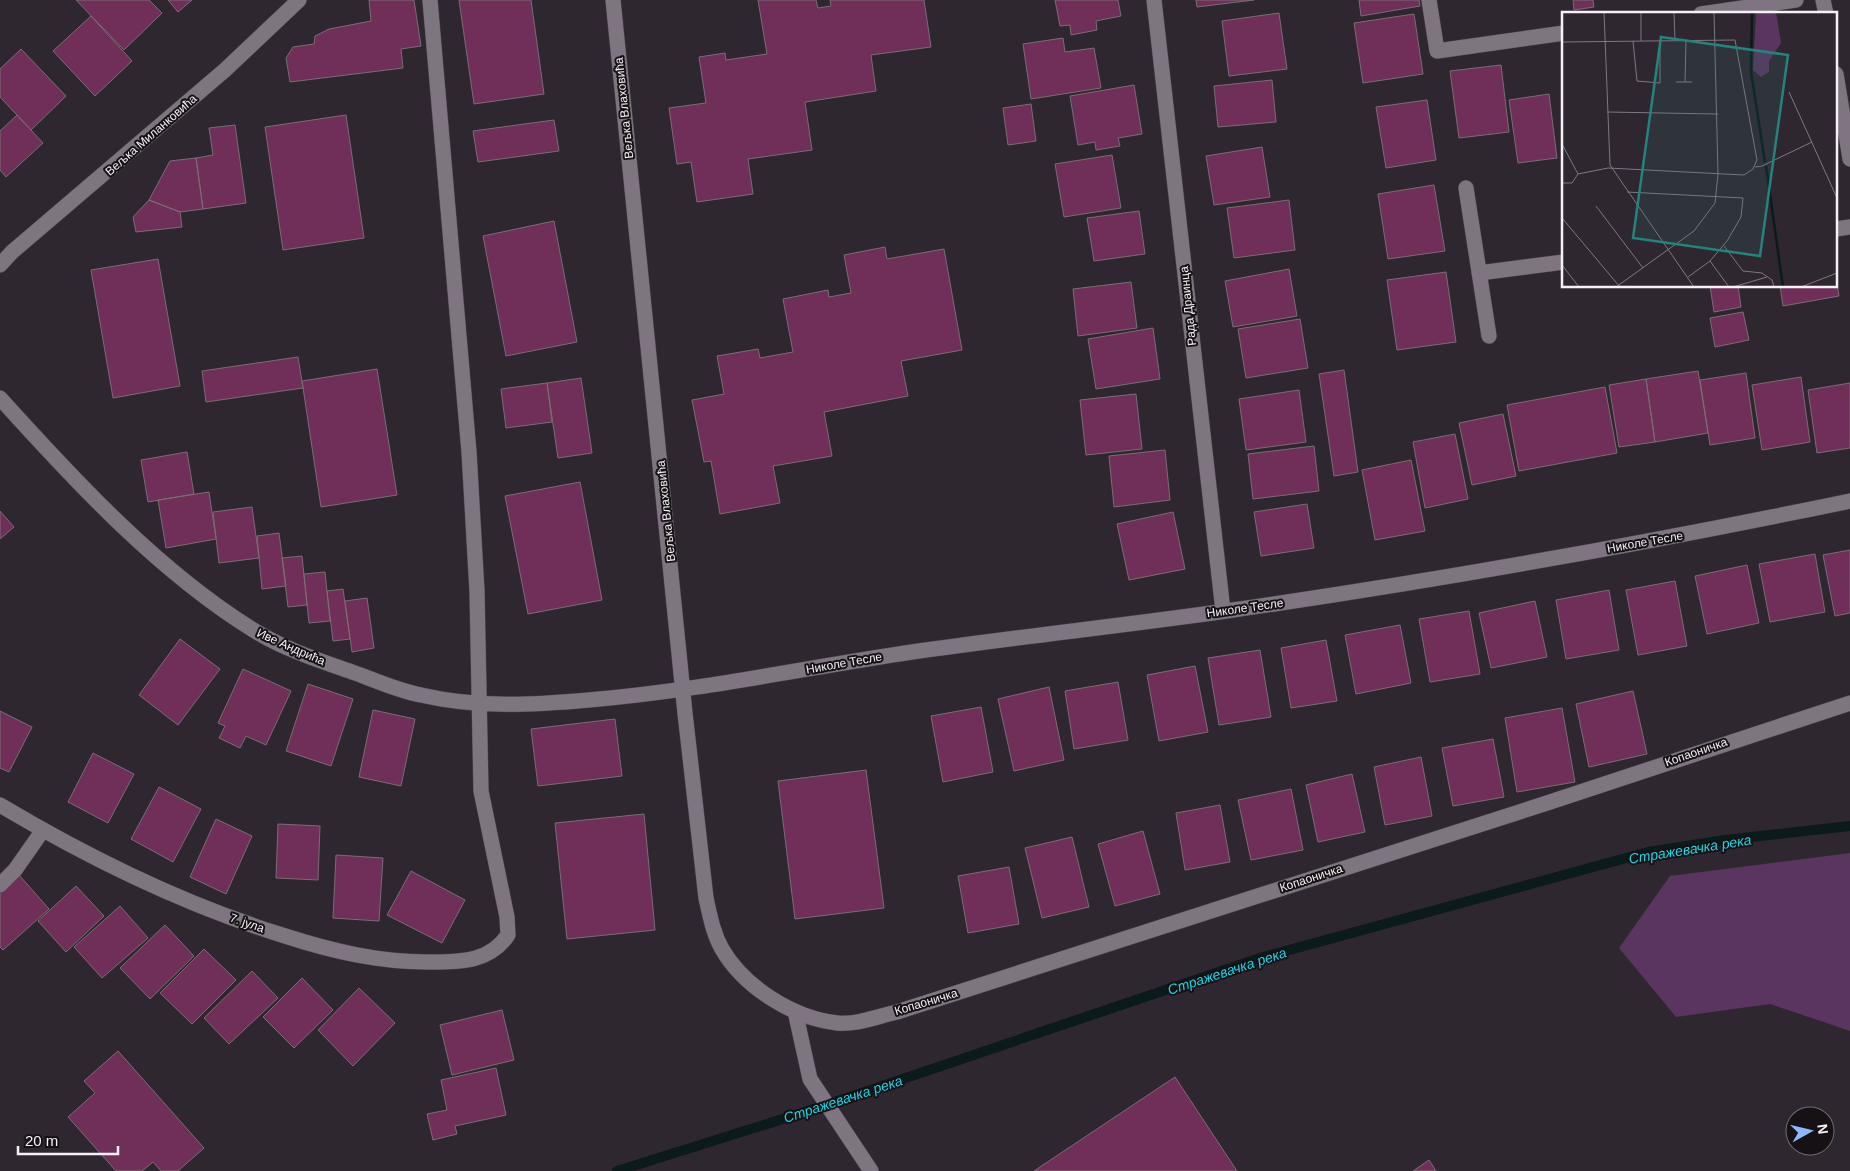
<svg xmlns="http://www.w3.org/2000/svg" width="1850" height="1171" font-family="Arial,sans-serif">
  <rect width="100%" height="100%" fill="#2f2730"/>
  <path fill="#59355f" d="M 1850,853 L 1850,1031 L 1770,1004 L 1676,1017 L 1619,948 L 1670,876 Z"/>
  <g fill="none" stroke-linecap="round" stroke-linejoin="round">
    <path stroke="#0b1a1b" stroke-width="10" d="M 617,1171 L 805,1112 L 1260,958 L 1648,852 L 1725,840 L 1850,826"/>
  </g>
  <path fill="#702f58" stroke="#7b6c74" d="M 76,0 L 149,0 L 162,13 L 124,50 Z
    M 168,0 L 192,0 L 178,12 Z
    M 369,0 L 414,0 L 421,46 L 401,49 L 403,68 L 290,82 L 286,58 L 293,47 L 314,44 L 315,36 L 329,29 L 371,21 Z
    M 459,0 L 531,0 L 544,94 L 474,104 Z
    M 758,0 L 816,0 L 818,8 L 831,6 L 830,0 L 924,0 L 931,47 L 871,55 L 876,91 L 805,102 L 812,150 L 748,159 L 753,194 L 697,202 L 691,162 L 677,164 L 669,108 L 706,103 L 699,57 L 725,53 L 726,60 L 767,54 Z
    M 1055,0 L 1118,0 L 1121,16 L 1096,21 L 1097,30 L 1071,35 L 1070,25 L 1060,26 Z
    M 1196,0 L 1254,0 L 1197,7 Z
    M 1359,0 L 1419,0 L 1420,6 L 1361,16 Z
    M 1573,0 L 1593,0 L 1594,7 L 1574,10 Z
    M 1279,13 L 1287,69 L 1229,76 L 1222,21 Z
    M 1414,14 L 1423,74 L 1363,83 L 1354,23 Z
    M 91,16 L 132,61 L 95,96 L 53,51 Z
    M 1063,38 L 1065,52 L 1094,48 L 1101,88 L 1031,99 L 1023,44 Z
    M 21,49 L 66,96 L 31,130 L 0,97 L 0,69 Z
    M 1501,65 L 1509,132 L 1459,138 L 1450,71 Z
    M 1272,80 L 1276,122 L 1218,127 L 1214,86 Z
    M 1134,85 L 1142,134 L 1118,138 L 1120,146 L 1096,150 L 1095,142 L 1078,145 L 1070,96 Z
    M 1549,94 L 1557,158 L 1518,163 L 1509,100 Z
    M 1427,100 L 1436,160 L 1386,168 L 1376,107 Z
    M 1031,104 L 1036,141 L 1008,145 L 1003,108 Z
    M 17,115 L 43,143 L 6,177 L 0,170 L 0,131 Z
    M 346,115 L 364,238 L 283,250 L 265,127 Z
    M 554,120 L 559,151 L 478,162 L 473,131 Z
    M 235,125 L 246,203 L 203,209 L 196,158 L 213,155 L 209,128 Z
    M 1262,147 L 1270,197 L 1214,205 L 1206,156 Z
    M 1112,155 L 1121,208 L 1064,217 L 1055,164 Z
    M 196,158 L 203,209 L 180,212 L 149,200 L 170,161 Z
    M 1434,185 L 1445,251 L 1388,259 L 1378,194 Z
    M 149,200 L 180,212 L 182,227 L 136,232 L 133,217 Z
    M 1289,200 L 1295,250 L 1234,258 L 1227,208 Z
    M 1139,211 L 1145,254 L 1094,261 L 1087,218 Z
    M 554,221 L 577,342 L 506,356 L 483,236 Z
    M 885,247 L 887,259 L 944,249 L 962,350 L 901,361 L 908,396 L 824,412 L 832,456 L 773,466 L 780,503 L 720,514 L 711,461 L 704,462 L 692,400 L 724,394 L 717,356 L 758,349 L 760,358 L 793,352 L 783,299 L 828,290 L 829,297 L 851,293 L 844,255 Z
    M 158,259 L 180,386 L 113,398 L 91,270 Z
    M 1289,269 L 1297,316 L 1233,327 L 1225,281 Z
    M 1446,272 L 1456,342 L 1397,350 L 1387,280 Z
    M 1836,276 L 1839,296 L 1783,306 L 1780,286 L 1836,286 Z
    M 1131,282 L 1137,328 L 1078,336 L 1073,289 Z
    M 1710,286 L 1738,286 L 1741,307 L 1714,312 Z
    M 1743,312 L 1749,340 L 1715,347 L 1710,318 Z
    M 1300,319 L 1308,368 L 1246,378 L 1238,329 Z
    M 1153,328 L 1160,379 L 1096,389 L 1088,339 Z
    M 298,357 L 303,388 L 206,402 L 202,371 Z
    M 377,369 L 397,495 L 321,507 L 302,381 Z
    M 1344,370 L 1358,472 L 1334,476 L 1319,374 Z
    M 1698,371 L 1708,433 L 1655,442 L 1646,379 Z
    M 1746,373 L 1755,438 L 1710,445 L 1700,380 Z
    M 1801,377 L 1810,442 L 1762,450 L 1752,385 Z
    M 581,378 L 592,453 L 558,458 L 547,383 Z
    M 1646,379 L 1655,442 L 1619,447 L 1609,385 Z
    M 547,383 L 552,422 L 506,428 L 501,389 Z
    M 1850,383 L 1850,448 L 1817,453 L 1808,390 Z
    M 1605,387 L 1617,453 L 1519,471 L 1507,405 Z
    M 1299,390 L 1306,442 L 1246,450 L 1239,399 Z
    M 1136,394 L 1142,449 L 1086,455 L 1080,400 Z
    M 1503,414 L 1516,476 L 1472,485 L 1459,423 Z
    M 1455,434 L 1468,499 L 1425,508 L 1413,442 Z
    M 1314,446 L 1319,491 L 1253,499 L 1248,454 Z
    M 1165,450 L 1170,500 L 1114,507 L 1109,456 Z
    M 187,452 L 194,494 L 148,502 L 141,460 Z
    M 1411,460 L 1425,531 L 1375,540 L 1362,470 Z
    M 580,482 L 602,600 L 528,614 L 505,496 Z
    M 209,492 L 216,539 L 166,548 L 158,500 Z
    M 1307,504 L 1314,548 L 1261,556 L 1254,512 Z
    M 252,507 L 259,558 L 219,563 L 213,512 Z
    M 0,511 L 14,527 L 0,539 Z
    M 1173,512 L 1185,569 L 1129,580 L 1117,524 Z
    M 279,533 L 286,586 L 262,589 L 257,536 Z
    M 1850,550 L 1850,613 L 1835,616 L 1823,555 Z
    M 1815,554 L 1825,612 L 1770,622 L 1759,564 Z
    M 302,556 L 307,605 L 288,607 L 282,558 Z
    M 1747,565 L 1759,623 L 1707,634 L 1695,576 Z
    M 325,572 L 330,621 L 309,623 L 304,574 Z
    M 1675,581 L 1687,646 L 1638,655 L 1626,590 Z
    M 343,589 L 350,639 L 333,641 L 327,591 Z
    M 1609,590 L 1619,650 L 1566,659 L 1556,600 Z
    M 367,598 L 374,648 L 352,652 L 345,601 Z
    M 1535,601 L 1547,657 L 1491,668 L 1479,613 Z
    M 1469,611 L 1480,674 L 1430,682 L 1419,619 Z
    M 1400,625 L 1411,683 L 1356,694 L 1345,635 Z
    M 180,639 L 220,669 L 178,725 L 139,695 Z
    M 1326,640 L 1337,701 L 1291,708 L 1281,648 Z
    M 1260,650 L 1271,717 L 1219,725 L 1208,658 Z
    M 1195,666 L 1208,732 L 1159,741 L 1147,675 Z
    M 243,669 L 291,691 L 266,745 L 246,736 L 240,748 L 219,738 L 225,726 L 218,723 Z
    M 1118,682 L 1128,740 L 1074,749 L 1065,691 Z
    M 308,684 L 353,699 L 331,766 L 286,751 Z
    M 1049,687 L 1064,760 L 1014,771 L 998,699 Z
    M 1633,691 L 1647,754 L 1589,767 L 1576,704 Z
    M 981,707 L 993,772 L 943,782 L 931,716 Z
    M 1562,708 L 1575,782 L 1517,792 L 1505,718 Z
    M 373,710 L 415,719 L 401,786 L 359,777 Z
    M 0,711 L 32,727 L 9,772 L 0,768 Z
    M 615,719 L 622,776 L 538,786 L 531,729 Z
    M 1493,739 L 1504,797 L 1453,806 L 1442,748 Z
    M 93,753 L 134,774 L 108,823 L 68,802 Z
    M 1421,757 L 1432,816 L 1385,825 L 1374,767 Z
    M 866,770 L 884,908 L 795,919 L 778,781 Z
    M 1352,774 L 1365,832 L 1318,842 L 1306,785 Z
    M 159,787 L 201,809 L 173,862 L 131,839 Z
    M 1291,789 L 1303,850 L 1251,860 L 1238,800 Z
    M 1220,805 L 1230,862 L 1185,870 L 1176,813 Z
    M 644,814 L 655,930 L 567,939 L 555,823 Z
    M 216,819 L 252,836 L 226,894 L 190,877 Z
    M 278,824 L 320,826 L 318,880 L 276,878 Z
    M 1143,831 L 1160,894 L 1115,906 L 1098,844 Z
    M 1072,837 L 1089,907 L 1042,918 L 1025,848 Z
    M 336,855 L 383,858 L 379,921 L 333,918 Z
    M 1009,867 L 1019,924 L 968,933 L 958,876 Z
    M 411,871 L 465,900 L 442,943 L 387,915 Z
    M 19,875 L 49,909 L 3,950 L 0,947 L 0,891 Z
    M 76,886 L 104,916 L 66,952 L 38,921 Z
    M 120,906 L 148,938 L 102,978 L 74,947 Z
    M 165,925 L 194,956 L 150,999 L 120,968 Z
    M 204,949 L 236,980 L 192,1024 L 160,993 Z
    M 252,971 L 278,998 L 229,1044 L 204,1018 Z
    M 302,978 L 333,1010 L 294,1048 L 263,1017 Z
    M 359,988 L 395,1023 L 353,1066 L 318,1030 Z
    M 502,1010 L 514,1060 L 452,1075 L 440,1025 Z
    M 118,1051 L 204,1148 L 178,1171 L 161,1171 L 153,1162 L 142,1171 L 116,1171 L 68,1117 L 95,1093 L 84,1081 Z
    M 496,1068 L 506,1115 L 455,1126 L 457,1134 L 433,1140 L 427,1114 L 447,1110 L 441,1080 Z
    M 1175,1077 L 1237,1171 L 1034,1171 Z
    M 1429,1160 L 1436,1171 L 1413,1171 Z"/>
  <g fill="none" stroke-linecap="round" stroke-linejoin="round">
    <g stroke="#4d454e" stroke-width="16">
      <path id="minor" d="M 613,0 L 685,713 L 706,898 C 710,916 713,933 722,949 C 744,987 793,1018 837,1023 C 857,1025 879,1016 897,1012 L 1544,804 L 1850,703
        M 1154,0 L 1223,611
        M 1429,0 L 1437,51 L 1564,33
        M 1823,0 L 1826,14
        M 1701,14 L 1796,0
        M 1836,74 L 1850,159
        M 1466,188 L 1489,336
        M 1836,229 L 1850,227
        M 0,265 L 12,252 L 225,70 L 299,0
        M 1479,273 L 1564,262
        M 0,398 C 75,481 159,572 255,631 C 286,650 321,661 355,673 C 377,681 399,691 421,695 C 476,708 533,705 589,700 C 697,691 804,668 912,652 C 1016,637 1121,626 1226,611 C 1435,581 1643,544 1850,501
        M 0,805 C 89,858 182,904 282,935 C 331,951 381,963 434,962 C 463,962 490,961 508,935 L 507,917 L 481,791 L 477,591 L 469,452 L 430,0
        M 0,885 L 15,870 L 43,830
        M 795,1011 L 810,1079 L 871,1171"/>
    </g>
    <use href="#minor" stroke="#7e7580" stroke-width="15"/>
  </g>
  <g text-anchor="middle" stroke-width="4" stroke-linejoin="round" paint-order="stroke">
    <g font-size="12" fill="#f6f1f7" stroke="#151115">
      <text transform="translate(624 108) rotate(-96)" y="4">Вељка Влаховића</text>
      <text transform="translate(151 135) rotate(-41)" y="4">Вељка Миланковића</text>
      <text transform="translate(1188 306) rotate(-96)" y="4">Рада Драинца</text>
      <text transform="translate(666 511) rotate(-96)" y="4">Вељка Влаховића</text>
      <text transform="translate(1645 542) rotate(-10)" y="4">Николе Тесле</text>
      <text transform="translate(1245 608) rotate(-8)" y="4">Николе Тесле</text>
      <text transform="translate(291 647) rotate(24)" y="4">Иве Андрића</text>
      <text transform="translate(844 663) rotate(-10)" y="4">Николе Тесле</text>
      <text transform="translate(1696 752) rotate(-19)" y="4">Копаоничка</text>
      <text transform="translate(1311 878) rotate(-18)" y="4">Копаоничка</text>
      <text transform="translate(247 923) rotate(19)" y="4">7. јула</text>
      <text transform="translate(926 1002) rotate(-17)" y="4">Копаоничка</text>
    </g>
    <g font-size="14" font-style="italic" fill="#16d9e8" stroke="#151115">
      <text transform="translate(1690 849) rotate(-9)" y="5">Стражевачка река</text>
      <text transform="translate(1227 971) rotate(-18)" y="5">Стражевачка река</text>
      <text transform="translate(843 1099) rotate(-18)" y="5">Стражевачка река</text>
    </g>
  </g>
  <g transform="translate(1562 12)">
    <rect width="275" height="275" fill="#2f2730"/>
    <path d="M 194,0 L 214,0 L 219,31 L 207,49 L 207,60 L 199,65 L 191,58 Z" fill="#59355f"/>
    <path fill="none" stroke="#0b1a1b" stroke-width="2.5" d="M 190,0 L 189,60 L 203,150M 204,154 L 221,275"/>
    <path fill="none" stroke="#7f7880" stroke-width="1" d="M 42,0 L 48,153 L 132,275M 79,0 L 79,29M 112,0 L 113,28M 71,29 L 75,69 L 98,71 L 98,28M 0,30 L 173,28 L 195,148 L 191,157 L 182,163 L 46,156 L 16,162M 114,70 L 130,70M 123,70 L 124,28M 227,80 L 275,186M 45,100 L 156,102M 0,132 L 16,162 L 10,171 L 0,171M 193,155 L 200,154 L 250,130M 65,180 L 181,186 L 179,205 L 165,229 L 148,249 L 126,265M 34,194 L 81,256M 0,206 L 58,275M 162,234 L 181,259 L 200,261 L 210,268 L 212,275M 148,249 L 167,275M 0,253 L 17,275M 54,275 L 132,219 L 153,191 L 156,162 L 152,0M 171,275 L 205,265M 239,275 L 275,261"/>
    <path fill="#26827c" fill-opacity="0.15" stroke="#26827c" stroke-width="2.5" d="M 99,25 L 226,43 L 198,244 L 71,226 Z"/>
    <rect width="275" height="275" fill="none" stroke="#f6f1f7" stroke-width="2.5"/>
  </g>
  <g transform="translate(1810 1131) rotate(82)"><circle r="24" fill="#151115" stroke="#6f6b6f"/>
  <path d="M0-4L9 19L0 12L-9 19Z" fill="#8db9fc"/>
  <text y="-8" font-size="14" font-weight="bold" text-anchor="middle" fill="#f6f1f7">N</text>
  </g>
  <path d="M18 1146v8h100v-8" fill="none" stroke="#f6f1f7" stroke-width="2.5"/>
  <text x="25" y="1146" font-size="15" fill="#f6f1f7" stroke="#151115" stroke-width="4" paint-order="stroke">20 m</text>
</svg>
